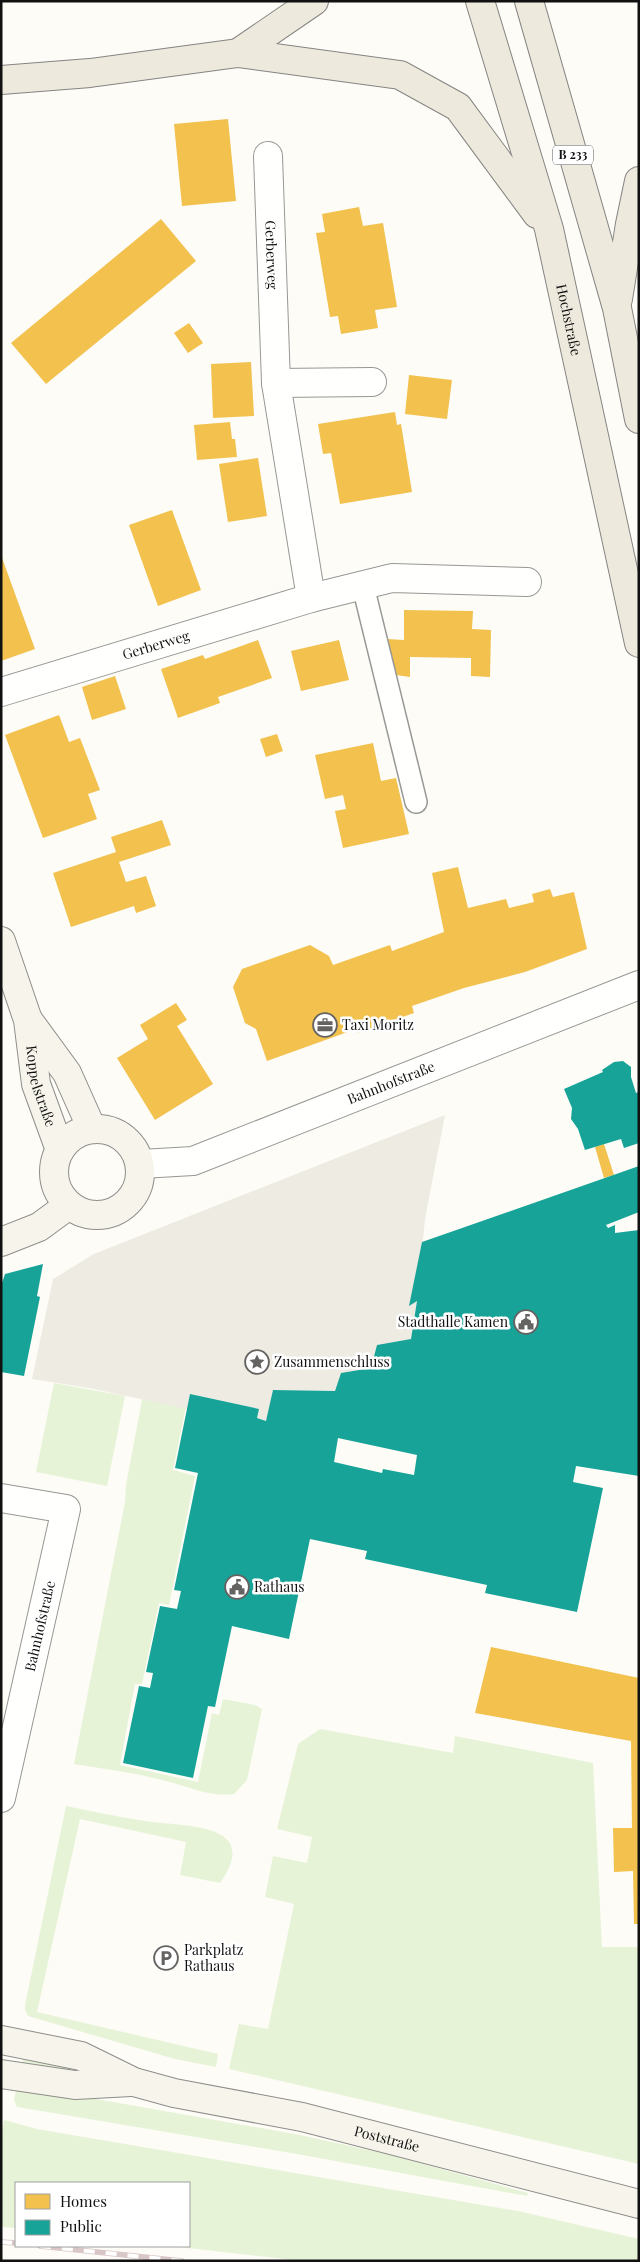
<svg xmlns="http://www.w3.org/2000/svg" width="640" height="2262" font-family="'Playfair Display',serif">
  <rect width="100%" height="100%" fill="#fdfcf7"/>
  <path fill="#e7f3d7" d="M 192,1377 L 173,1470 L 195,1476 L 169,1605 L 159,1603 L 142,1684 L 135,1684 L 120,1765 L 198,1782 L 212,1713 L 219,1715 L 223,1699 L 255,1705 L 262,1709 L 247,1780 L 234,1794 C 210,1797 189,1787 166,1781 C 136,1773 105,1769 74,1764 L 125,1502 L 126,1485 L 144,1389 Z
    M 54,1383 L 125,1396 L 107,1486 L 36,1472 Z
    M 320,1729 L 453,1753 L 455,1736 L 593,1763 L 602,1947 L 639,1947 L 639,2164 L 229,2069 L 239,2024 L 268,2029 L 294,1904 L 265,1897 L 273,1856 L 307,1863 L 312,1837 L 277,1829 L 298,1744 Z
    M 66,1806 C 92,1811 119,1817 145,1821 C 181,1827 264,1821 220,1883 L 180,1875 L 186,1842 L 80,1819 L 37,2012 L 218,2054 L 216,2067 L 175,2059 L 28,2016 L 25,2010 L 25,2005 Z
    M 24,2054 L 80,2070 L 79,2073 L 22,2066 Z
    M 17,2085 L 300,2135 L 387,2154 L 528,2193 L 527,2196 L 297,2154 L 17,2107 L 14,2100 Z
    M 4,2120 L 37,2129 L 518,2211 L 639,2239 L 639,2261 L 303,2261 L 170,2246 L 189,2246 L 189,2183 L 16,2183 L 16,2228 L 1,2227 L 1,2141 Z"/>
  <path fill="#edebe2" d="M 445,1115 L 425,1219 L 417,1301 L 411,1339 L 377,1345 L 371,1368 L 341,1373 L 335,1391 L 274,1390 L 266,1421 L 257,1418 L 259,1409 L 187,1409 L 89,1388 L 32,1379 L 53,1279 L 94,1254 Z"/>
  <path fill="#f2c14e" d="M 228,119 L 236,201 L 182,206 L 174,124 Z
    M 359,207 L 363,226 L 383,223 L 397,307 L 375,310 L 378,328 L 341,334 L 338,316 L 330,317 L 316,233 L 325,232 L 322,214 Z
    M 161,219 L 196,261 L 46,384 L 11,343 Z
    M 189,323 L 203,343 L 188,353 L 174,333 Z
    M 251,362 L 254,416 L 213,418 L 211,364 Z
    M 409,375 L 452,380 L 447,419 L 405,414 Z
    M 395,412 L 397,425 L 401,424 L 412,492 L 340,504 L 331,453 L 323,454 L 318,424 Z
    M 230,422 L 232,439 L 235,439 L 237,457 L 197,460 L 194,425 Z
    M 258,458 L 267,516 L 228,522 L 219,464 Z
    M 172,510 L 201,590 L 158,606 L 129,525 Z
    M 1,555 L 35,649 L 1,661 Z
    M 404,610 L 473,611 L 472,629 L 491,630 L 490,677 L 471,676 L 471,658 L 410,657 L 410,677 L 396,675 L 387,639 L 404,640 Z
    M 258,640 L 272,678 L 218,697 L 220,703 L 178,718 L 161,669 L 203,655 L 205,659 Z
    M 339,640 L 349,680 L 301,691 L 291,651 Z
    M 115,676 L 126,709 L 92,720 L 82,687 Z
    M 59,715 L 69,742 L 80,738 L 100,790 L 88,794 L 97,819 L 43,838 L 5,735 Z
    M 277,734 L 283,751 L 266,757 L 260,739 Z
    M 373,743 L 381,781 L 396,778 L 409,834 L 343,848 L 335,811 L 346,809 L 343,795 L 325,799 L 315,755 Z
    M 162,820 L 171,845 L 119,862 L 126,882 L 146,876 L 156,906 L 136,913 L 134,906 L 71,927 L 53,873 L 116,852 L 111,837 Z
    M 458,867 L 468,908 L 506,899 L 509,908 L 534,902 L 532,894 L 550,889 L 553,897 L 574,892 L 587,949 L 525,972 L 464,988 L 412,1006 L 414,1013 L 357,1033 L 356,1029 L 267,1061 L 256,1029 L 245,1023 L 233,987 L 242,969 L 310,945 L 329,956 L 333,965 L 390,945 L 392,951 L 444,932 L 432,873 Z
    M 176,1003 L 187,1020 L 177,1026 L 213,1084 L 155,1120 L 117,1058 L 148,1039 L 140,1025 Z
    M 604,1144 L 614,1175 L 604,1178 L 595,1147 Z
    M 491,1647 L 639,1678 L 639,1924 L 634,1924 L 633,1871 L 614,1872 L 613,1828 L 632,1828 L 631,1741 L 475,1713 Z"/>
  <path fill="#17a398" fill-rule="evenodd" d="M 623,1061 L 631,1067 L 631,1077 L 636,1093 L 639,1092 L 639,1143 L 624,1148 L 621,1139 L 585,1150 L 578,1129 L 571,1119 L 572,1108 L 564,1089 L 603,1072 L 602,1070 L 614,1062 Z
    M 639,1166 L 639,1212 L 606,1225 L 608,1228 L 615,1225 L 615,1233 L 639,1230 L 639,1476 L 576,1466 L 573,1482 L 603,1488 L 577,1612 L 485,1593 L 487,1585 L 365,1559 L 367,1551 L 310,1539 L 289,1639 L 232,1626 L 215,1707 L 208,1706 L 193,1778 L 123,1763 L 139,1686 L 150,1688 L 153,1673 L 146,1672 L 160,1606 L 177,1609 L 181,1591 L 174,1590 L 198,1473 L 175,1468 L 190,1394 L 259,1409 L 257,1418 L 266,1421 L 273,1390 L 335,1391 L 341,1373 L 371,1368 L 377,1345 L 411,1339 L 417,1301 L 409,1306 L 422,1242 ZM 338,1438 L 417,1455 L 414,1475 L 383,1469 L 382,1473 L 334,1462 Z
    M 43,1264 L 37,1296 L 40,1297 L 24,1376 L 1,1372 L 1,1286 L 5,1274 Z"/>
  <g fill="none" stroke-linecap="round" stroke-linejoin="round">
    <g stroke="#979795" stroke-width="24">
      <path id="lane" d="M 363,586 L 416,802"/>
    </g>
    <g stroke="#979795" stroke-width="30">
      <g id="street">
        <path id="s1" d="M 268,156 L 276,383 L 311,598"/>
        <path d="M 276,383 L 372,382"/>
        <path id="s2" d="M 1,692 L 311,598 L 392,578 L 527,582"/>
        <path id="s3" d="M 141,1164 L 193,1161 L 639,985"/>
        <path d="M 1,1498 L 66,1509 L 1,1798"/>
      </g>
    </g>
    <g stroke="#8e8d8b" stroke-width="30">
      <g id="secondary">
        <path id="s4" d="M 1,941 L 28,1020 L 36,1084 L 60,1150"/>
        <path d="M 29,1021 L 67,1073 L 92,1129"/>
        <circle cx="97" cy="1172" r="43"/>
        <path d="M 1,1242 L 39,1227 L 69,1205"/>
        <path id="s5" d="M 1,2040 L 81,2056 L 134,2082 L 174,2093 L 302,2117 L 639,2204"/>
        <path d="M 1,2074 L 75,2085 L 131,2082"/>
      </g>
    </g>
    <g stroke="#858482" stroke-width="30">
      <g id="primary">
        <path id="s6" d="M 480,1 L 549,229 L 639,643"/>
        <path d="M 529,1 L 617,308 L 639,419"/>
        <path d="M 238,53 L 314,1"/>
        <path d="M 1,80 L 90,73 L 238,53 L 400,75 L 458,107 L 537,214"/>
        <path d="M 618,299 L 630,224 L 639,181"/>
      </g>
    </g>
    <use href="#lane" stroke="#fffffe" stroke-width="21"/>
    <use href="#street" stroke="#fffffe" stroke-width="28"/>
    <use href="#secondary" stroke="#f6f4eb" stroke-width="28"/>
    <use href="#primary" stroke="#ede9dc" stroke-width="28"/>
    <g stroke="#d9c6c7" stroke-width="5.5">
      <path id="rail" d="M 1,2242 L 16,2243
        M 40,2246 L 182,2261"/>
    </g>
    <use href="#rail" stroke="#fff" stroke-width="4" stroke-dasharray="11" stroke-linecap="butt"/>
  </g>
  <defs>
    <g id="office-ring" transform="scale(1.25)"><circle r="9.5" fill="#fff" stroke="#646362" stroke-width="1.5"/><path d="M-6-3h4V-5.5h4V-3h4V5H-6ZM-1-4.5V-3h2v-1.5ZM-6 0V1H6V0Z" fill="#646362"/></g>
    <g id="civic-ring" transform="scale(1.25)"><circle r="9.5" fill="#fff" stroke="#646362" stroke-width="1.5"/><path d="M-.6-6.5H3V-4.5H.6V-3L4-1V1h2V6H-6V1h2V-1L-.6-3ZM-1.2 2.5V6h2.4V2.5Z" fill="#646362"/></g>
    <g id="sight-ring" transform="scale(1.25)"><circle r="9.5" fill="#fff" stroke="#646362" stroke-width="1.5"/><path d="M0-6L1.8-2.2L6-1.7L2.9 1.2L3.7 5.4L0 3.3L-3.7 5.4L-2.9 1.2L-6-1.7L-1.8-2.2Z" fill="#646362"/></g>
    <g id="parking-ring" transform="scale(1.25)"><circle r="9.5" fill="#fff" stroke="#646362" stroke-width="1.5"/><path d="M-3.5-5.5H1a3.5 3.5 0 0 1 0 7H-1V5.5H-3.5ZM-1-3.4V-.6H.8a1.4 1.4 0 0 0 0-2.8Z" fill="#646362"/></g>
  </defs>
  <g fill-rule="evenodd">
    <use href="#office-ring" x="325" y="1025"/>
    <use href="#civic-ring" x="526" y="1322"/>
    <use href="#sight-ring" x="257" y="1362"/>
    <use href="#civic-ring" x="237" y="1587"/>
    <use href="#parking-ring" x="166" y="1958"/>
  </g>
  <g text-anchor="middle" stroke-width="5" stroke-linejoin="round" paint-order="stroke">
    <rect fill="#fff" stroke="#585858" stroke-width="1" x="553" y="145.5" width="40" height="19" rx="4"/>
    <g font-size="12" font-weight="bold" fill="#111">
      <text x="573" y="159">B 233</text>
    </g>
    <g font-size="14" fill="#111" stroke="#fff">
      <text dy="5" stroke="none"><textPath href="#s1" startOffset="99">Gerberweg</textPath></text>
      <text dy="5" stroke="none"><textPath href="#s6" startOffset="331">Hochstraße</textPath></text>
      <text dy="5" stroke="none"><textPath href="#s2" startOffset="162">Gerberweg</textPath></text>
      <text dy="5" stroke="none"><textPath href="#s3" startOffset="265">Bahnhofstraße</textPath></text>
      <text dy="5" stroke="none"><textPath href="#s4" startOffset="151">Koppelstraße</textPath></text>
      <text transform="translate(40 1626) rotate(-77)" y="5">Bahnhofstraße</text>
      <text dy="5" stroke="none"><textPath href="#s5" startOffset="400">Poststraße</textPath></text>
    </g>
    <g font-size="14" fill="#111" stroke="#fff" text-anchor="start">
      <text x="342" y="1030">Taxi Moritz</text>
      <text x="508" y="1327" text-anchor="end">Stadthalle Kamen</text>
      <text x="274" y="1367">Zusammenschluss</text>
      <text x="254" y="1592">Rathaus</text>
      <text x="184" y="1955">Parkplatz<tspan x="184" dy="16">Rathaus</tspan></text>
    </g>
  </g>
  <rect width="640" height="2262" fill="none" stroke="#111111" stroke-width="5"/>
  <rect x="15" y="2182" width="175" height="65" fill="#ffffff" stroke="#a0a0a0"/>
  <rect x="25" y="2194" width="25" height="15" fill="#f2c14e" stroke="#a0a0a0"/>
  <text x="60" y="2207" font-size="15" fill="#111111">Homes</text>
  <rect x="25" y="2220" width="25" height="15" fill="#17a398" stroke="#a0a0a0"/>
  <text x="60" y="2232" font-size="15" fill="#111111">Public</text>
</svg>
